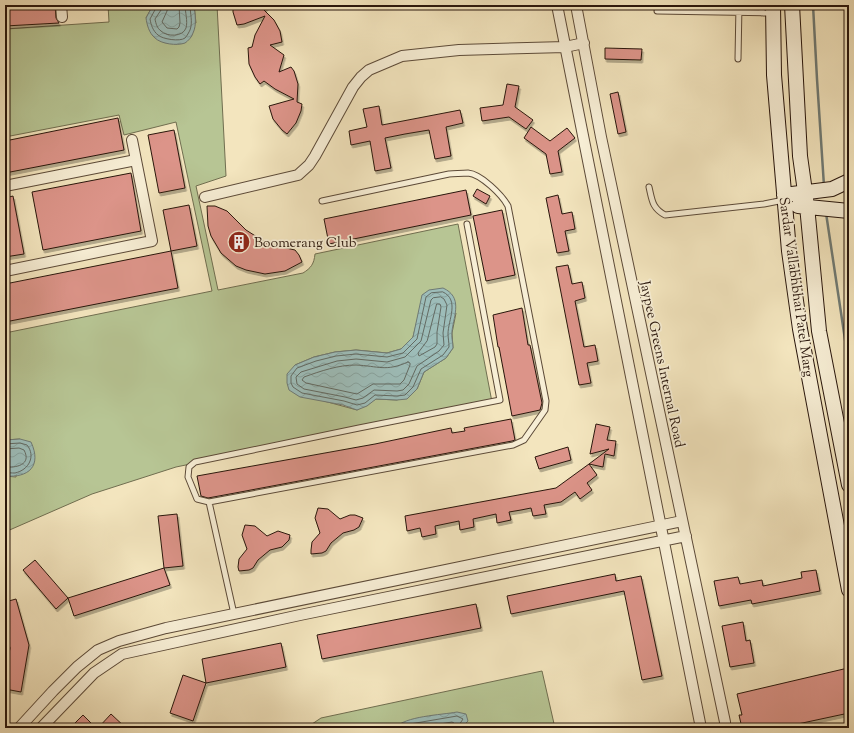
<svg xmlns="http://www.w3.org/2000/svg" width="854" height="733" font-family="'Sorts Mill Goudy',serif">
  <defs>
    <pattern id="water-waves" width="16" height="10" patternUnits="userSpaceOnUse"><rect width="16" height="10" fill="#9dbdb9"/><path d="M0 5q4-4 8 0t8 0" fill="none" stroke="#87a29e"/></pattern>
    <filter id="shadow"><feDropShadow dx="1.5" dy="3" stdDeviation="0" flood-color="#0004"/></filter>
  </defs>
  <rect width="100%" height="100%" fill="#f3e5be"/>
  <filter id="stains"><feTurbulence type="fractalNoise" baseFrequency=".005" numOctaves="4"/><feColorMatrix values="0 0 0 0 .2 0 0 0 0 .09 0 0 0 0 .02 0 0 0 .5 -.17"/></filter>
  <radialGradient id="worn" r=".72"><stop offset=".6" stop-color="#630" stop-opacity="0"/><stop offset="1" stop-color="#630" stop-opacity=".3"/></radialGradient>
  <path fill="#b7c594" stroke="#706e50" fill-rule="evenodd" d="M 108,5 L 153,5 L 146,18 L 196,23 L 194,5 L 217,5 L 226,176 L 196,186 L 218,290 L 303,273 C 311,268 314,264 315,254 L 458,224 L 492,402 L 176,467 L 92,494 L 5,532 L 5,476 L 16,477 L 20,439 L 5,440 L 5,333 L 212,291 L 176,122 L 124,135 L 119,115 L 5,137 L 5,29 L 109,22 ZM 456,313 L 452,333 L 453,348 L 446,358 L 424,372 L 417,389 L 397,400 L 376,399 L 357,410 L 324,401 L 295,365 L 314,357 L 335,352 L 356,350 L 387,353 L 401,349 L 413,337 L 418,317 Z
    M 542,671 L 555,728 L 461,728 L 468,721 L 399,724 L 395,728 L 306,728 L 321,718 Z"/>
  <path fill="url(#water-waves)" stroke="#6f7a74" d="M 153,5 L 194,5 C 195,14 197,25 193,33 C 192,37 188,41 185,43 C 177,46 161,44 155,38 C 149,33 147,25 146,18 Z
    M 443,288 C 463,297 454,315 452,331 C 451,337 453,342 453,348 L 446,358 L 424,372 L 417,389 L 407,399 L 397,400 L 376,399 L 367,406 L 357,410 L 343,405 L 300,397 L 289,390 L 287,383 L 287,374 L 295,365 L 314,357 L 335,352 L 356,350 L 387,353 L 401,349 L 413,337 L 422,295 L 429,290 Z
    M 20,439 L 31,442 C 42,466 29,478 5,476 L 5,440 Z
    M 457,712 L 466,714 L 468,721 L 461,728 L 395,728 C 405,716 441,715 457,712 Z"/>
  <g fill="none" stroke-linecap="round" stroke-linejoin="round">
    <path stroke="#636a62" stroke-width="1" d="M 157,5 L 156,8 L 150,19 C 151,25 153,31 158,35 C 162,39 180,42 185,38 C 187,36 189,32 190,30 C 193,22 190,13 190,5
      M 162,5 L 161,10 L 155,19 C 156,24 157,28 161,31 C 167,37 183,37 186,28 C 188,21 185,12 185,5
      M 168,5 L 167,11 L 162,22 L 167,28 L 177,29 L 179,27 L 180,23 L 179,5
      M 443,292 C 460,300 448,320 448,334 C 448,338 449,342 449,347 L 443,355 L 421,369 L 413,387 L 405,395 L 397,396 L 375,395 L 365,403 L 357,405 L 344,401 L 302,393 L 293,387 L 291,383 L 291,376 L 297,368 L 316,361 L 336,356 L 356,354 L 387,357 L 403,353 L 417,339 L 426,297 L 431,293 Z
      M 441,297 L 444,299 L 447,305 L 443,333 L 444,345 L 439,351 L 417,366 L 409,384 L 403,390 L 397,391 L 374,390 L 363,398 L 356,400 L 345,397 L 304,389 L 297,384 L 296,377 L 301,372 L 337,361 L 356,359 L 387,362 L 405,357 L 421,341 L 431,300 L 433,298 Z
      M 437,304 L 440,304 L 441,307 L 437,332 L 437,344 L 435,347 L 419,356 L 418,353 L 427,341 Z
      M 408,362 L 410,363 L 410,365 L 404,380 L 400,384 L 373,384 L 357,394 L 306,383 L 302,380 L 304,377 C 321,371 338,365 356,365 C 378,366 386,372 408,362 Z
      M 5,444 L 20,443 L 27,445 C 36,456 29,470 15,473 C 12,473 8,473 5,472
      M 5,449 L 19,448 L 24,450 C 32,465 16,468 5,467
      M 401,728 L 410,724 L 457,716 L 463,719 L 459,725 L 459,728
      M 416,728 L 452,722 L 454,723 L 454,728"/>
    <path stroke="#6f7a74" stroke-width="2.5" d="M 813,5 L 817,79 L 824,186
      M 826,213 L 849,366"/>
  </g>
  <path fill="#dc9489" stroke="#29160c" filter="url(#shadow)" d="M 5,5 L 55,5 L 56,18 L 59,23 L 5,26 Z
    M 233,5 L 268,5 L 264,10 L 274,20 L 280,31 L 282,42 L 270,45 L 284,55 L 279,72 L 291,67 L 294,71 L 298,84 L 297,102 L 302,104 L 301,111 L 296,123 L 287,134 L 282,130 L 273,119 L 269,106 L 294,99 L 275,89 L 264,81 L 260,84 L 255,77 L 249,64 L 248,48 L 252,47 L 255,35 L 265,16 L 244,24 L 237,25 L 233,12 Z
    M 605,48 L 642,49 L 641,60 L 605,59 Z
    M 507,84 L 519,86 L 515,107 L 533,120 L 526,129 L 509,117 L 482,121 L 480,108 L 503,105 Z
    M 618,92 L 626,132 L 618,134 L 610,94 Z
    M 379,106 L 382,125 L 460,110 L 463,123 L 446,127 L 451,156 L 435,159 L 429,130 L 405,134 L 385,138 L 391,168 L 375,171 L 370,141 L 351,145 L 349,131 L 367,127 L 363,109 Z
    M 118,118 L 124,150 L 5,173 L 5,141 Z
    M 531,127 L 550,141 L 567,128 L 575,138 L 558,151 L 562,172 L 550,174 L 546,154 L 524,138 Z
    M 174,130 L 185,188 L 159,193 L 148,135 Z
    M 131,173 L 141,231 L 43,250 L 32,192 Z
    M 477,189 L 490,196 L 486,204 L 473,196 Z
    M 466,190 L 471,215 L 329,244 L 324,219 Z
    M 558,195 L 562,214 L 572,212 L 575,229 L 565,231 L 569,251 L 557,253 L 546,198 Z
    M 13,196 L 24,254 L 5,257 L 5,198 Z
    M 189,205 L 197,246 L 171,251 L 163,210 Z
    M 207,206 L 215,206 L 227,211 L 246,230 L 268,244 L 295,250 L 299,255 L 302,262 L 285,271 L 265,274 L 246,270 L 236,266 L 221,253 L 211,236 L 208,226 Z
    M 502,210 L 515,275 L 486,281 L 473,216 Z
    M 171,251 L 178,288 L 5,322 L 5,284 Z
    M 568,265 L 572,284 L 582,282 L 585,298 L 575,301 L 584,347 L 595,345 L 598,361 L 587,363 L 591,383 L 579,385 L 556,267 Z
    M 522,308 L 528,345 L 530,345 L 542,403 L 540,410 L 512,416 L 499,347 L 498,347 L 493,315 Z
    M 511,419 L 515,440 L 512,441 L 235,493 L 208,498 L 201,496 L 197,476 L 375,444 L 451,428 L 452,433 L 465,431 L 464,428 Z
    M 596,424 L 610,427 L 607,440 L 616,441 L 614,456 L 605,454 L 603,467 L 589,464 L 609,449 L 590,454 Z
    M 568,447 L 571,460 L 539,469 L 535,457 Z
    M 589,464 L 597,475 L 587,483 L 592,490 L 580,499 L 575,492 L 561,502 L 544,505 L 546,514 L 533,516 L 531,508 L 521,510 L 509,512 L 511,520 L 497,523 L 496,514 L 473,519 L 474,527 L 460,530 L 459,521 L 435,526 L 436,534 L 422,537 L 420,528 L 407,531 L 405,516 L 556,488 Z
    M 318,508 L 328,509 L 340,519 L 350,515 L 355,515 L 363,518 L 359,527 L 354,530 L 343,533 L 331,543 L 326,551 L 322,553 L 311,554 L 311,550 L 312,542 L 320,533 L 315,518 Z
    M 177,514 L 183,566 L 164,568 L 158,516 Z
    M 245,525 L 255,526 L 267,536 L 278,531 L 290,535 L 289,540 L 282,547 L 270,550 L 258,560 L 253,568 L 249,570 L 239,571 L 238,567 L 239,559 L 247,549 L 242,535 Z
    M 35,560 L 68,598 L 56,609 L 23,570 Z
    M 164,568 L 170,585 L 74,616 L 68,598 Z
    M 816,570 L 820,591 L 752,604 L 751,600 L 719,606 L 714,581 L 738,577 L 740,584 L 762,580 L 763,586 L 802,578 L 801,572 Z
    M 615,574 L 616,581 L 641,576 L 662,676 L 642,680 L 624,591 L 511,614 L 507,596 Z
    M 16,599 L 29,645 L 21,692 L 5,689 L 5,677 L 10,648 L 5,631 L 5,602 Z
    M 476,604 L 481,628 L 322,659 L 317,635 Z
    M 743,622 L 746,641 L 750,640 L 754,663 L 730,667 L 722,626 Z
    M 281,643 L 286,667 L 206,683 L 202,659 Z
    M 848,668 L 849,673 L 849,713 L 779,728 L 742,728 L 739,715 L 742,715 L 737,694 Z
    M 183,675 L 206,683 L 193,721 L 170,713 Z
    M 111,714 L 126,728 L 98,728 Z
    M 83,715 L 96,728 L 70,728 Z"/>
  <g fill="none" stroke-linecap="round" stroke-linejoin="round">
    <g stroke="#5c4a38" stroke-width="7">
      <path id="lane" d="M 762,5 L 762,13
        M 657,11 L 772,13
        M 738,59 L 739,5
        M 649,187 C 652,200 652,208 665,215 L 764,204 L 784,200
        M 209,502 L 197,499 L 188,477 L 189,467 L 195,462 L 359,428 L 500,400 L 467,224
        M 234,614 L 209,502 L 513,445 L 524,440 L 545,410 L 546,401 L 508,206 C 502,195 481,174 468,173 C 461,173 455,174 449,174 L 322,201"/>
    </g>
    <g stroke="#5c4a38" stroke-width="12">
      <path id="street" d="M 61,5 L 62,17
        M 557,5 L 701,728
        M 576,5 L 601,137 L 725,722 L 725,728
        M 5,186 L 136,160
        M 205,197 L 298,175 L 309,165 L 315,156 L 353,87 L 361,77 L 369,70 L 402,56 L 459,50 L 565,47 L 584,43
        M 5,271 L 152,241 L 132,140
        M 19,728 L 53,691 L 77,667 L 98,650 L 119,641 L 166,628 L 682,521
        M 41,728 L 94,673 L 122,654 L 300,615 L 686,536"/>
    </g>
    <g stroke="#29160c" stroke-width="16">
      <path id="secondary" d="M 773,5 L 774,75 L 789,251 L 800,329 L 849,590
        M 792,5 L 800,156 L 807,206 L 819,331 L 849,485
        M 784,195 L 832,189 L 849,181
        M 798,206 L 849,211"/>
    </g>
    <use href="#lane" stroke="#f7eed5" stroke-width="5"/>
    <use href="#street" stroke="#f7eed5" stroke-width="10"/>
    <use href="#secondary" stroke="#f7eed5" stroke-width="14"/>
  </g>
  <defs>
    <g id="building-disc" transform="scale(1.15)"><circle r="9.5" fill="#8f2418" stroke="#f7eed5"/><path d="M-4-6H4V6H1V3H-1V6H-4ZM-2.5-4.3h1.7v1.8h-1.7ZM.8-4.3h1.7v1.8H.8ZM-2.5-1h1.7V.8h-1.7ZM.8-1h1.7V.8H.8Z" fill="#fff"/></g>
  </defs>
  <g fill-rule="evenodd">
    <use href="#building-disc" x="239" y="242"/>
  </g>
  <g text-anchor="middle" stroke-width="3.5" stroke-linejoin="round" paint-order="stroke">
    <g font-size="14" fill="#29160c" stroke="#f7eed5" text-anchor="start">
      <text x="254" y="247">Boomerang Club</text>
    </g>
    <g font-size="14" fill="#29160c" stroke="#f7eed5">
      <text transform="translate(797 287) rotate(82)" y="5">Sardar Vallabhbhai Patel Marg</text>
      <text transform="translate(663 364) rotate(78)" y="5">Jaypee Greens Internal Road</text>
    </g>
  </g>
  <rect width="854" height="733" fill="none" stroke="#f3e5be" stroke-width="20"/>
  <rect x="6" y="6" width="842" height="721" fill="none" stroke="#29160c" stroke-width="2"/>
  <rect x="10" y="10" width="834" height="713" fill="none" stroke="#29160c"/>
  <rect width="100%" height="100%" filter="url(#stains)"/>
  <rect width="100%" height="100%" fill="url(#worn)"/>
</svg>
